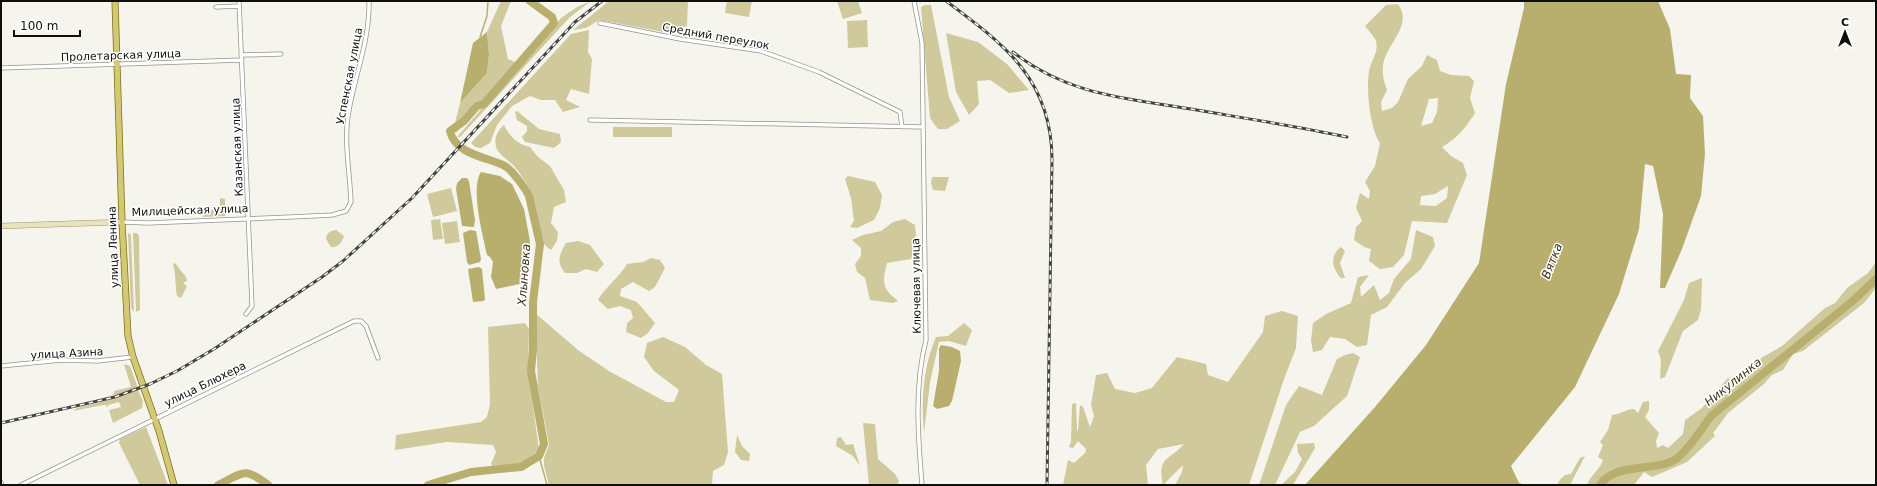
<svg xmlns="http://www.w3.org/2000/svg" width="1877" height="486" font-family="'DejaVu Sans',sans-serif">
  <rect width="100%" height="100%" fill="#f6f5ed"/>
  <path fill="#cfc99b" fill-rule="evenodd" d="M 501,1 L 511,1 L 501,26 L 508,59 L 517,63 L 456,133 L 454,127 L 460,103 L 487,73 L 489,55 L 487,32 Z
    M 591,1 L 569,18 L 460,137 L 457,137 L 561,18 L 577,7 Z
    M 609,1 L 688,1 L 687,26 L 669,33 L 599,20 L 586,28 L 573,30 Z
    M 727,1 L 752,1 L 749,17 L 725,13 Z
    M 837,1 L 858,1 L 862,13 L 843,19 Z
    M 1398,4 C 1414,26 1385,44 1383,66 C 1382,75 1384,82 1387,90 L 1381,102 L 1382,111 L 1392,108 L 1398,102 L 1408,79 L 1422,66 L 1427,55 L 1437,60 L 1440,71 L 1451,75 L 1469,76 L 1474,81 L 1470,98 L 1475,113 C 1465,128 1458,138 1442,147 L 1451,156 L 1463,163 L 1467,175 L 1447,223 L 1412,221 L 1404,255 L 1393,267 L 1380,269 L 1369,261 L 1371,249 L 1364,247 L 1354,240 L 1356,227 L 1362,221 L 1356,208 L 1360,193 L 1369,199 L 1370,191 L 1365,182 L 1375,166 L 1380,143 C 1370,129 1366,89 1369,71 C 1371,60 1379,53 1376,41 C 1374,36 1368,30 1365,26 L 1386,5 ZM 1438,98 L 1437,112 L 1432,123 L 1421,126 L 1429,99 ZM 1448,186 L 1447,198 L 1436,206 L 1420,205 L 1421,196 L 1435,194 Z
    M 925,5 L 931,5 L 949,97 L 960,121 L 947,129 L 938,129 L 930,118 L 921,7 Z
    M 867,20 L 868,47 L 848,48 L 847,21 Z
    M 589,30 L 588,52 L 592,59 L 589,94 L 571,89 L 566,100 L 580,107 L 563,112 L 555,100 L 541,100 L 530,96 L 512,106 L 497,125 L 490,143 L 481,148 L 475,147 L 471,143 L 571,34 Z
    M 946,33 L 978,42 L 1007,64 L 1029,90 L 1009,93 L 990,80 L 977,81 L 979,104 L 969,115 L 956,92 Z
    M 517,111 L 539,129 L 560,134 L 561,142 L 554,148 L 525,142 L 522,137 L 527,131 L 527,126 L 517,120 L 515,112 Z
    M 504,125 C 509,136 518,145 530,147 L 538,157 L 550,166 L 564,190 L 566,202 L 554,207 L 551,223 L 558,232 L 557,241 L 551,250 C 531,238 538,207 529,188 C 525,181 519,171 513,165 C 508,160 498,154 496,147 C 494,138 497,131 504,125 Z
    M 613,127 L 672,127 L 672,137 L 613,137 Z
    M 848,176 L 875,182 L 882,195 L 880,208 L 874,220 L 857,228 L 850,227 L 854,221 L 851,198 L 845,179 Z
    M 932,177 L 949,177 L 945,191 L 933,190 L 931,183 Z
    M 451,188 L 457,211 L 433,217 L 427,194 Z
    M 220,198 L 225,199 L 225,216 L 203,217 L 204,211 L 220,209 Z
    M 440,219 L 443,239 L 433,240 L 431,220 Z
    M 905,219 L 915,225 L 916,235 L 912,245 L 914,251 L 911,259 L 887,263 C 882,282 882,289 898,301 L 893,303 L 870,300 L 865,278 L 857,272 L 855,264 L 861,256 L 861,248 L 852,240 L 863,235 L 881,231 L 893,222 Z
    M 457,221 L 460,242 L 445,244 L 442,223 Z
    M 336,230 L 344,236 C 342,242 338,248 331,247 L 326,239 C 327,233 329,231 336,230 Z
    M 1416,230 L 1433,237 L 1435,246 L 1421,269 L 1405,283 L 1387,307 L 1371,315 L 1367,345 L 1357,347 L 1345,339 L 1330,337 L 1322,350 L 1313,352 L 1311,341 L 1313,323 L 1326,314 L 1351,303 L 1358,277 L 1369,275 L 1360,287 L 1361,297 L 1374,285 L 1380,300 L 1389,293 L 1394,279 L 1411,259 Z
    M 128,233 L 131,235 L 134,312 L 131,308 Z
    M 133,233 L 137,233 L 139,236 L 140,310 L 136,312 Z
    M 578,241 L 590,245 L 604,264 L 597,272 L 586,269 L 577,273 L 565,273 C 556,262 559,255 566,243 Z
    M 1341,247 L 1345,251 L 1340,263 L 1345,278 L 1341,278 C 1332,268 1329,256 1341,247 Z
    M 651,258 L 660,260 L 665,268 L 655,287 L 649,291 L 633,282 L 621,289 L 620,296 L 637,302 L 655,323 L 648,333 L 641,338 L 626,332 L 627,323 L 633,318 L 631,310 L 620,306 L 608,309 L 598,300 C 606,286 619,278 627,264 L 643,262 Z
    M 1876,262 L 1876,288 L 1864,303 L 1803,351 L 1793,354 L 1783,370 L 1772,375 L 1764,384 L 1728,413 L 1713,433 L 1715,436 L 1687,462 L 1652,477 L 1644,472 L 1634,485 L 1587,485 C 1591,474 1600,470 1603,460 L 1598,457 L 1603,445 L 1600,442 L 1608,430 L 1612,415 C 1621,414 1626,409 1634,409 L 1638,413 L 1643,402 L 1649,401 L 1649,410 L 1645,417 L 1659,433 L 1656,441 L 1657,448 L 1663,445 L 1668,448 L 1683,434 L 1685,420 L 1702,408 L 1728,378 L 1733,382 L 1738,382 L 1749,369 L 1757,368 L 1761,358 L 1782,346 L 1825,308 L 1835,303 L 1847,288 L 1868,273 Z
    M 175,263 L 186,277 L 187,281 L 183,283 L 187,286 L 181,298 L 177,296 C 175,285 176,275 173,264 Z
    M 1702,278 L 1701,310 L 1698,320 L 1683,331 L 1665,377 L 1660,379 L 1661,360 L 1658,351 L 1684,300 L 1689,283 Z
    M 1282,311 L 1298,316 L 1296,348 L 1284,379 L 1249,485 L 1175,485 L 1182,472 L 1183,465 L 1163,485 C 1157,456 1169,461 1184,444 L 1158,449 L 1146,465 L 1148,485 L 1063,485 L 1068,460 L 1074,463 L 1085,453 L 1086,449 L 1078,441 L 1073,448 L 1069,447 L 1071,442 L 1072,404 L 1076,403 L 1077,431 L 1078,430 L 1080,405 L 1083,407 L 1090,427 L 1094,416 L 1091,405 L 1096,375 L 1107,373 L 1115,389 L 1135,393 L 1152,388 L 1177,357 L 1206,364 L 1208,375 L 1228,382 L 1263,332 L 1265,316 Z
    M 535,313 L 578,350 L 609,371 L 666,402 L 674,402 L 679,390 L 654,371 L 644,357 L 647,343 L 663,337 L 685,347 L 706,365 L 722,374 L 728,452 L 724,465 L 713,471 L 712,485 L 549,485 L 544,466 L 544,458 L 549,445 L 538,386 Z
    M 525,323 L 529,329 L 528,369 L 539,450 L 519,466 L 493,468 L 491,464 L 496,452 L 493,445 L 447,442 L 395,450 L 396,435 L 481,422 L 487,417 L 490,404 L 488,327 Z
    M 964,323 L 972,330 L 966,346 L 949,341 L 939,342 L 930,382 L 924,433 C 921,401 923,367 936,337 L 948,336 Z
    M 1353,353 L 1360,357 L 1347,396 L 1314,426 L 1300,432 L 1275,485 L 1259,485 L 1286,405 L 1299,386 L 1322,395 L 1337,359 L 1345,355 Z
    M 124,364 L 130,366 L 138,388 L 106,398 L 67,408 L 111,396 L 114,394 L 114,391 L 131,387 Z
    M 138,390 L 143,401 L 142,408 L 113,423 L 109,410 L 121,407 L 119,402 L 108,405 L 107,408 L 106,405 L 103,405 L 73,411 L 77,408 L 118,398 Z
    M 863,423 L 875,424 L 878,459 L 895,474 L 899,481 L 897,485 L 869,485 Z
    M 146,427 L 168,485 L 140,485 L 119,443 L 120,439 Z
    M 737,435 L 742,446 L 750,454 L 749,461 L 741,460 L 735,452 Z
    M 841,437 L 846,445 L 853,444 L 860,466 L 853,456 L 836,446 L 837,438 Z
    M 1314,443 L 1315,448 L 1293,485 L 1281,485 L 1295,472 L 1302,459 L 1298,453 L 1297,444 Z
    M 1585,456 L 1570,485 L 1559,485 L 1558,483 C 1561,478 1564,474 1571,474 L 1580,458 Z"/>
  <path fill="#b8af6f" d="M 1524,1 L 1658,1 L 1670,29 L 1676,74 L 1691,75 L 1690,98 L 1703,116 L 1705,154 L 1701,196 L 1682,249 L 1665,288 L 1660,288 L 1663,214 L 1653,166 L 1645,164 L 1639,229 L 1619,294 L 1575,387 L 1511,466 L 1519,483 L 1526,485 L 1305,485 L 1375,407 L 1426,345 L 1479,263 L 1506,84 L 1524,8 Z
    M 487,32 L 489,55 L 487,73 L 460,103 L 473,43 Z
    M 481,172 L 500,176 L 512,184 L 524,209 L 530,241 L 524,283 L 496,289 L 491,277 L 493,262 L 490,257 L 487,255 C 483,236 470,188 481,172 Z
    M 462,178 L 467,178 L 469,181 L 475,220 L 474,227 L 462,226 L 456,189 L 457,183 Z
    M 470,230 L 476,231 L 481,259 L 480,262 L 469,265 L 467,262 L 463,233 Z
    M 479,267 L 482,269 L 485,299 L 484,301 L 473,302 L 468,269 Z
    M 941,345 L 952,347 L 960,351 L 961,361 L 952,401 L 949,406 L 937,409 L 933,406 L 939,371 L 939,348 Z"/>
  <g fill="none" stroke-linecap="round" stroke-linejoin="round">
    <path stroke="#b8af6f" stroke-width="1.5" d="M 480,37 L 487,16 L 488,1
      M 539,456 L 547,485"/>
    <path stroke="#b8af6f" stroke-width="8" d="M 218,485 C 243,473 244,466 268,485
      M 428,485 L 471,472 L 521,467 L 539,456 L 544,444 L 531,371 L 533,349 L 533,302 L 540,244 L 529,196 C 525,188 511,168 503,165 C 486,157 455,154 450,131 L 464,121 L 477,106 L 484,104 L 554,23 L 552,17 L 530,1
      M 1600,485 C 1617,461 1653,473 1676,459 C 1687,452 1703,427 1711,416 L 1855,299 L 1876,279"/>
    <g stroke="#95948d" stroke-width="5">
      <path id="street" d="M 239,1 L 252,306 L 246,314
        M 914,1 L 922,43 L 926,340 C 914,386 918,437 922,485
        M 216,7 L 239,6
        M 600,23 L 680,39 L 761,51 L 819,72 L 900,112 L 902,127
        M 241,55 L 281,54
        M 1,68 L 242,60
        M 590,120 L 923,127
        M 122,222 L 148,223 L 291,217 L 332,215 L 346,211 L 351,202 C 350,174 344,144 348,116 C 354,77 370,41 369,1
        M 1,366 L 61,360 L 97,361 L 133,357
        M 1,482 L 2,485
        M 21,485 L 354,321 L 361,321 L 366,326 L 378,358"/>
    </g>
    <g stroke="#95948d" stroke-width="6">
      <path id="secondary" d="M 1,226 L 122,222"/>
    </g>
    <g stroke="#7b6f13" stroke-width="7">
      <path id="primary" d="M 115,1 L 122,222 L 128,336 L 133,357 L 159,431 L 174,485"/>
    </g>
    <use href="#street" stroke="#fff" stroke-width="3.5"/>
    <use href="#secondary" stroke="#e9e3ba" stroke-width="5"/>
    <use href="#primary" stroke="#d3c874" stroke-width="5.5"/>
    <g stroke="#44433f" stroke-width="3">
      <path id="rail" d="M 946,1 C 1005,45 1052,80 1052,160 L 1047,485
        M 1013,52 C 1068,95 1125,98 1191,109 C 1243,118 1295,126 1347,137
        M 1,423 L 115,397 L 150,384 L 177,371 L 214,349 L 322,277 L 343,261 L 412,198 L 575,22 L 602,1"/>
    </g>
    <use href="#rail" stroke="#fff" stroke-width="1.5" stroke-dasharray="4.5" stroke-linecap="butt"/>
  </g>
  <g text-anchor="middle" stroke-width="3" stroke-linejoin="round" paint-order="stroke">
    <g font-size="11" fill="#0e0e0b" stroke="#fff">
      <text transform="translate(716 36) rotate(10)" y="4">Средний переулок</text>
      <text transform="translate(121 55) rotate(-2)" y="4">Пролетарская улица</text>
      <text transform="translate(349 76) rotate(-79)" y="4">Успенская улица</text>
      <text transform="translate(237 147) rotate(-92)" y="4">Казанская улица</text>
      <text transform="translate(190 210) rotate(-2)" y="4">Милицейская улица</text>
      <text transform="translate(113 247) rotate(-92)" y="4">улица Ленина</text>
      <text transform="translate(916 286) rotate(-91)" y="4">Ключевая улица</text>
      <text transform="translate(67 353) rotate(-3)" y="4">улица Азина</text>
      <text transform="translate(205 384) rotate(-26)" y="4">улица Блюхера</text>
    </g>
    <g font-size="12" font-style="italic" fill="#363114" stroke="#fff">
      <text transform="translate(1552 261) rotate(-69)" y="4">Вятка</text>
      <text transform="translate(524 275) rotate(-86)" y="4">Хлыновка</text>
      <text transform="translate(1733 382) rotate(-39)" y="4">Никулинка</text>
    </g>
  </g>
  <rect width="1877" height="486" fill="none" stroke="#0e0e0b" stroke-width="4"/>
  <g transform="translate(1845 32)" stroke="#ffffff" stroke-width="3" paint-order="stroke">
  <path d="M0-3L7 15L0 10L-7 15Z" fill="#0e0e0b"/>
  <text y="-6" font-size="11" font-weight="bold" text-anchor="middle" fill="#0e0e0b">С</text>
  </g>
  <path d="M14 30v6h66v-6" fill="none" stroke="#0e0e0b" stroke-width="2"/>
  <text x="20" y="30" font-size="12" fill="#0e0e0b" stroke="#ffffff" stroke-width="3" paint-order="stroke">100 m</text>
</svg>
